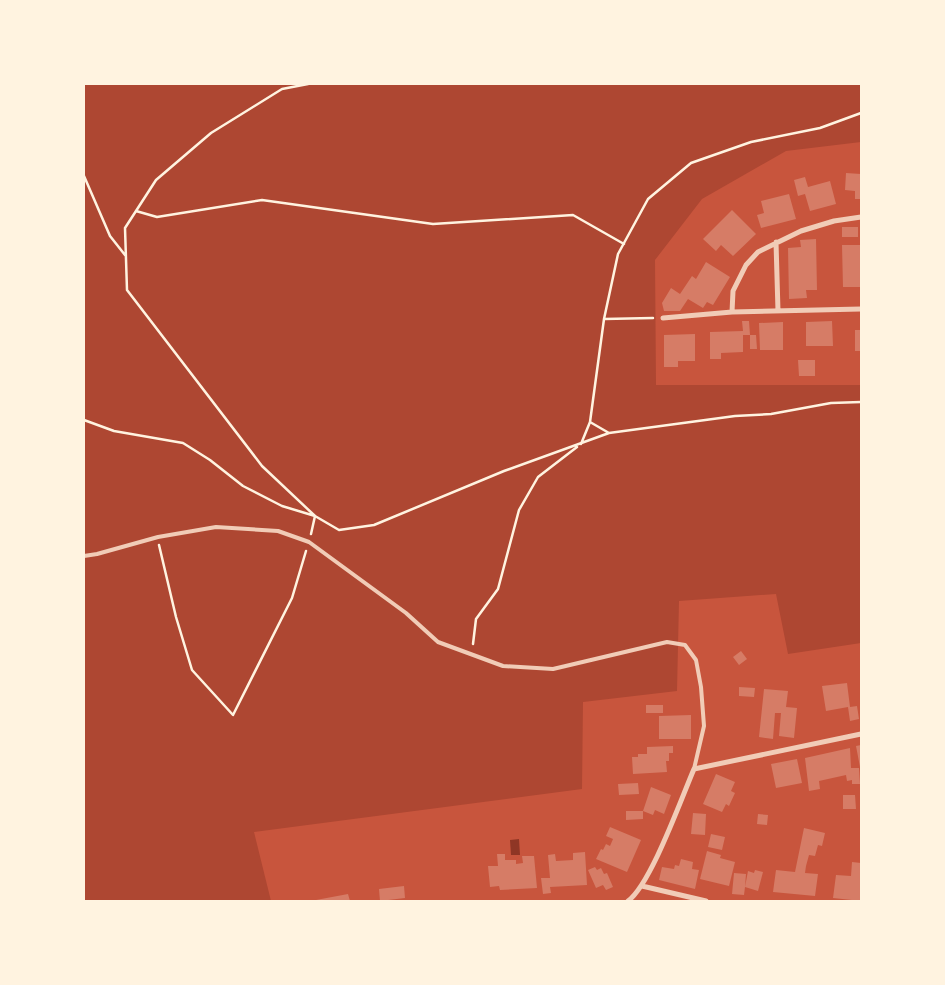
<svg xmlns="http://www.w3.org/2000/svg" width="945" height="985" font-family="Roboto,sans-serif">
  <rect width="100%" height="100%" fill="#c8553d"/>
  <path fill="#ae4732" d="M 84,84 L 861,84 L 861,142 L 786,151 L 702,199 L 655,260 L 656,385 L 861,385 L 861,643 L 788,654 L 776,594 L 679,601 L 677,691 L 583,702 L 582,789 L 254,832 L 271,901 L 84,901 Z"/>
  <path fill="#8f3625" d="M 519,839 L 520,855 L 511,855 L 510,840 Z"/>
  <path fill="#d67c66" d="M 846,173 L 861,174 L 861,199 L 855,199 L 855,191 L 845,190 Z
    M 805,177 L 808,187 L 830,181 L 836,204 L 810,211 L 805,194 L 798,196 L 794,180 Z
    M 789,194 L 796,219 L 761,228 L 757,215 L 764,213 L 761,201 Z
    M 732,210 L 756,234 L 733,256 L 721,245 L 716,251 L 703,239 Z
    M 842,227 L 858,227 L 858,237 L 842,237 Z
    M 816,239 L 817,290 L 806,290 L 807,298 L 789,299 L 788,248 L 801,247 L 800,240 Z
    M 842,245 L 861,245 L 861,287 L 843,287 Z
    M 706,262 L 730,277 L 713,305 L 707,302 L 703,308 L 688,299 L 680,311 L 664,311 L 662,303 L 671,288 L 680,294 L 692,276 L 696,279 Z
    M 742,321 L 749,321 L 750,335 L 743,335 L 743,352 L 721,353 L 721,359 L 710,359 L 710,332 L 743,331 Z
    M 832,321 L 833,346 L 806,346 L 806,322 Z
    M 783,322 L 783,350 L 760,350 L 759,323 Z
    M 855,330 L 861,330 L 861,351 L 855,351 Z
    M 695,334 L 695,361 L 678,361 L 678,367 L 664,367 L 664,335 Z
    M 750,335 L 756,335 L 757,349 L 750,349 Z
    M 798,360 L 815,360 L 815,376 L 799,376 Z
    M 741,651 L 747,659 L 739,665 L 733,657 Z
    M 847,683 L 850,707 L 857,706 L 859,719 L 850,721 L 848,707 L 826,711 L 822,686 Z
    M 739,687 L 755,688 L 754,697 L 739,696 Z
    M 764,689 L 788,691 L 786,707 L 797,708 L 794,738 L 779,736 L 781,713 L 775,713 L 773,739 L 759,737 Z
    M 646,705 L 663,705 L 663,713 L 646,713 Z
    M 691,715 L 691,739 L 659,739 L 659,716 Z
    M 861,745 L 861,767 L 860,767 L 856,746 Z
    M 673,746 L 673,753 L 669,753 L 669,761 L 666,761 L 667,772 L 633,774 L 632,757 L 638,757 L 638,754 L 647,754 L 647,747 Z
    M 850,748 L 851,768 L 859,768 L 860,784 L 852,784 L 852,780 L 847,781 L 846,775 L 819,781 L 820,789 L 809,791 L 805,758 Z
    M 797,759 L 802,783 L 776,788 L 771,764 Z
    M 716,774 L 735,782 L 731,791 L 735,793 L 729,806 L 726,804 L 722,812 L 703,804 Z
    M 638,783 L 639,794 L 619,795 L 618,784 Z
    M 651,787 L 671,795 L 664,814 L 655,810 L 653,815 L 643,811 L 643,819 L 626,820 L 626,811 L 643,811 Z
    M 843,795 L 855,795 L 856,809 L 843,809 Z
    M 693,813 L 706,814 L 705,835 L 691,834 Z
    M 758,814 L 768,815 L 767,825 L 757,824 Z
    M 610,827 L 641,840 L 627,872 L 596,859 L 601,849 L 603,850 L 606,844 L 610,846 L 613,839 L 606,836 Z
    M 804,828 L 825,833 L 822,846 L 818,845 L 815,856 L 809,855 L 806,866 L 805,873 L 818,874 L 815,896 L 773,892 L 776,870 L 795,872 Z
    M 711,834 L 725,837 L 722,850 L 708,847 Z
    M 707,851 L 721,855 L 720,858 L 735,862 L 729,886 L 700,879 Z
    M 585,852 L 587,885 L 550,887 L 551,893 L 543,894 L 541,878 L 550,878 L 548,855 L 555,854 L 556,861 L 573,860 L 573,853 Z
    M 497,854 L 505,854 L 505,860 L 516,860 L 516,864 L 523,863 L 522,856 L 534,856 L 537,888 L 500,890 L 499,886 L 490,887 L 488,866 L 498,866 Z
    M 681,859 L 693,862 L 692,869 L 699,870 L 695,889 L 659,880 L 662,867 L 674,869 L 675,865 L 679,866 Z
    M 852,862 L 861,863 L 861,901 L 833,898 L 836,875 L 851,876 Z
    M 595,867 L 597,870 L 601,868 L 604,874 L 607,873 L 613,887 L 606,890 L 603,885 L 596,888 L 588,870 Z
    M 755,870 L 763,872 L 758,891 L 745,887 L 744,895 L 732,894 L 734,873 L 746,874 L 745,887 L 748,871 L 754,873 Z
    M 404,886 L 405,898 L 380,901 L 379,889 Z
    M 348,894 L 350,901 L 316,901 L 316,900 Z"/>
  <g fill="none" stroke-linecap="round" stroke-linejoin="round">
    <path stroke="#fff3e0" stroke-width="2.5" d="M 308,84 L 282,89 L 211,133 L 156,180 L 125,228 L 127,290 L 262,466 L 315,516
      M 861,113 L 820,128 L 751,142 L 691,163 L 648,199 L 618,254 L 604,319 L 590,422 L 609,433 L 735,416 L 771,414 L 831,403 L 861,402
      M 84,176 L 110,236 L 125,255
      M 136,211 L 157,217 L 262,200 L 433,224 L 573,215 L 624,244
      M 604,319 L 653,318
      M 84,420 L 114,431 L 183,443 L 210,460 L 243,486 L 282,506 L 315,516 L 339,530 L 374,525 L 504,471 L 609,433
      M 581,444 L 590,422
      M 311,534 L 315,516
      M 159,545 L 176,617 L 192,670 L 233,715 L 292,598 L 306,551
      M 473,644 L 476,619 L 498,589 L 519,510 L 538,477 L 577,447"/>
    <path stroke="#f1ccb7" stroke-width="4" d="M 84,556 L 97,554 L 158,537 L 216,527 L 278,531 L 309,542 L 406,613 L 438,642 L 503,666 L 553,669 L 667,642 L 685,645 L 696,660 L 701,687 L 704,726 L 694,769"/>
    <path stroke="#f1ccb7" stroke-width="5" d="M 776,242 L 778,311
      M 732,312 L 733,291 L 746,265 L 758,252 L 801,231 L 834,221 L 861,217
      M 663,318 L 732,312 L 861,309
      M 642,886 L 706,901
      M 628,901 C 651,884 681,799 694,769 L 861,734"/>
  </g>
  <rect width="945" height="985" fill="none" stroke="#fff3e0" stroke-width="170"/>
</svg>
